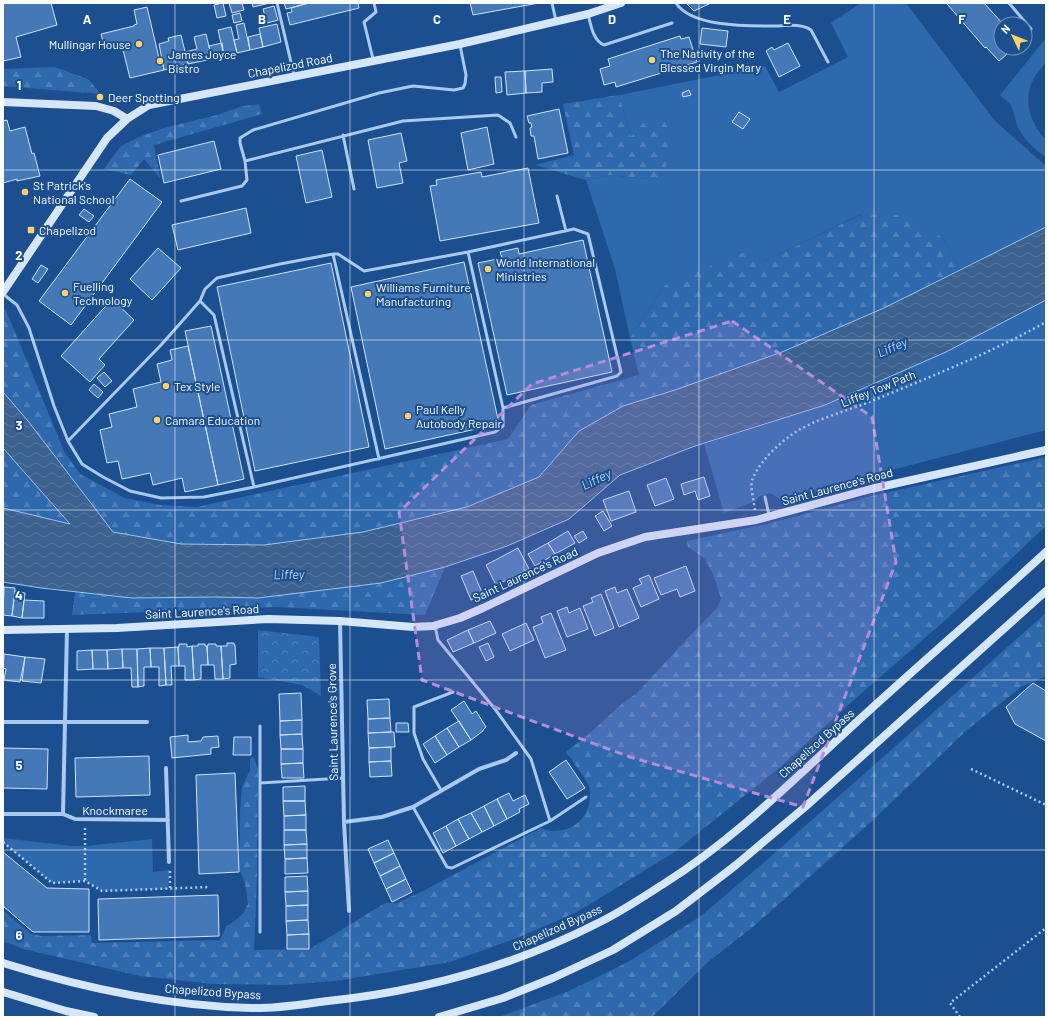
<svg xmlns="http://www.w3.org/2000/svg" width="1049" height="1020" viewBox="0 0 1049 1020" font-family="Barlow,sans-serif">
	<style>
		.green { fill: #2e69ad }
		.forest { fill: url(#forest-firs) }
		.park { fill: url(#park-crowns) }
		.water { fill: url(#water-waves); stroke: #9cc4f0 }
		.building { fill: #4478b7; stroke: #cfe3fa }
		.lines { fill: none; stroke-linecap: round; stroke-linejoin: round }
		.path { stroke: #a9c9ee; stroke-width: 2.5; stroke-dasharray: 2 3; stroke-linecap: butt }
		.lane { stroke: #a9c9ee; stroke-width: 3 }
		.street { stroke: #a9c9ee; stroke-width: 4 }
		.secondary { stroke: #d6e6fa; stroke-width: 8 }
		.marked { fill: #b68bdc; fill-opacity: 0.2; stroke: #b68bdc; stroke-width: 3; stroke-dasharray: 8 5; stroke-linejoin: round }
		.grid { fill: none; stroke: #fff; stroke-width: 1; stroke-opacity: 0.55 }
		.poi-dot { fill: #ffd166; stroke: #1b4f8f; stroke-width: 1.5 }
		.labels { text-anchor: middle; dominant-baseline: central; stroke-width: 4; stroke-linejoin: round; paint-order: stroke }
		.poi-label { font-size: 12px; fill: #fff; stroke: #1b4f8f; text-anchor: start }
		.street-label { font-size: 12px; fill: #fff; stroke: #1b4f8f }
		.water-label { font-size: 13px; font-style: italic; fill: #b5d3f5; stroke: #1b4f8f }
		.grid-label { font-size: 13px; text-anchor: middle; font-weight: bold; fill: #fff; stroke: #1b4f8f; stroke-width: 4; stroke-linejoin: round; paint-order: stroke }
	</style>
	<defs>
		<pattern id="forest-firs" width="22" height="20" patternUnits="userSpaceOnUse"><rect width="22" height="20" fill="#2e69ad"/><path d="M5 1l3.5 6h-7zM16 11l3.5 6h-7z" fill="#4d80b9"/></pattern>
		<pattern id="park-crowns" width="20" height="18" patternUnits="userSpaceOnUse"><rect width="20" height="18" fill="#2e69ad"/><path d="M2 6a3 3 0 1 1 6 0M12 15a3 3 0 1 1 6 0" fill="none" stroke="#4d80b9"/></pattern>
		<pattern id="water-waves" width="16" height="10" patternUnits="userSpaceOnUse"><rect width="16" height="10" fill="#3c6290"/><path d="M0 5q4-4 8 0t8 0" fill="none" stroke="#597aa1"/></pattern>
	</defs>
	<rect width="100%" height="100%" fill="#1b4f8f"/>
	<path class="green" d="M861 3H906L995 121 1046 166V227L960 269 943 238 861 214 763 262 665 285 630 338 615 269 586 180 609 175 659 180 631 137 619 95 765 66 779 92 848 57 831 23Z
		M1046 38C1046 45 1047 53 1046 60 1045 65 1037 72 1034 78 1022 99 1030 123 1046 140V157C1035 150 1026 141 1019 130 1015 122 1015 112 1011 106 1009 102 1003 98 1000 95Z
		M1046 300V430L780 499 770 493 758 497 756 501 724 513 704 444 825 405 946 352Z
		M3 838 72 846H85L152 839 153 872 170 870 168 889 102 891 85 881 52 883 3 843Z"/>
	<path class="forest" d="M55 67 88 79 101 94 3 86V69Z
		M619 95 631 137 646 120 665 122 676 145 659 180 609 175 586 180 535 165 574 155 563 104Z
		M259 104 262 114 154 145 160 178 144 159 131 175 104 169 121 146 139 137 164 128 217 115 243 106Z
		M862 214 904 215 943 238 960 269 884 308 782 352 675 390 623 406 579 431 539 477 467 507 363 532 264 545 181 544 113 532 28 421 3 392V311L5 308 64 451 80 474 125 498 160 505 197 507 508 439 531 405 639 375 630 338 665 285 745 252 763 262Z
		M3 448 71 525 3 508Z
		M1046 457V526L949 617 847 706 778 769 673 853 577 912 517 938 450 962 335 981 284 985 213 984 140 976 23 949 3 941V910L31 934 42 936 91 935 92 943 220 940 226 927 237 919 244 912 248 904 245 883 239 868 240 812 242 787 250 770V758L254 757 258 769 257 878 254 950 310 949 385 903H397L425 890 541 828C544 829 549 831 552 831 578 831 592 813 590 789 589 783 571 759 566 752L590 733 623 703 637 693 687 639 717 608 721 599 713 574 704 558 688 547 687 541 771 523 871 496Z
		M445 567 425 615 276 607 72 615 75 592 132 598 215 597 258 598 381 583Z
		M1046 613V676L1021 687 967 730 870 823 754 926 708 962 652 1017H499L569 991 628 962 701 916 769 858Z"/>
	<path class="park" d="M258 630 319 637 321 696 302 685 258 677Z"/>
	<path class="water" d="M1046 227V300L946 352 825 405 695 446 620 475 569 519 507 546 445 567 381 583 258 598 215 597 132 598 41 588 3 582V508L70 524 3 448V392L28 421 113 532 181 544 264 545 363 532 467 507 539 477 579 431 623 406 675 390 782 352 884 308Z"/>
	<path class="building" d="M3 3H51L57 25 16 37 21 57 3 61Z
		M223 3 226 16 217 18 214 5Z
		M229 3H242L244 10 232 13Z
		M252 3H270L253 7Z
		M284 3H309L286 9Z
		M309 3H358L359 8 290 25 287 13 292 12 291 8Z
		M470 3H539L473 15Z
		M686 3H711L694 11Z
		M948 3H984L1003 24H1001V48H1014L999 61 986 47 985 48 947 4Z
		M274 6 278 20 267 23 263 9Z
		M147 7 159 58 162 57 164 70 130 78 121 42 104 46 101 34 134 26V25L137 24 134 10Z
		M240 13 242 21 234 23 232 15Z
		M244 23 250 50 237 53 234 40 239 39 236 25Z
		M277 24 281 42 263 47 259 28Z
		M231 27 237 53 224 56 218 30Z
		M702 28 728 31 726 47 700 44Z
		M206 34 212 59 188 64 185 52 197 49 194 37Z
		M260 34 263 47 250 50 248 37Z
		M181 35 188 64 164 70 159 44 169 41 168 38Z
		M680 36 681 39 689 37 697 62 616 87 615 82 604 85 600 69 610 66 608 59Z
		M222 43 224 56 212 59 209 46Z
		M788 43 800 66 779 77 766 51 772 47 774 50Z
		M552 69 553 82 542 83V92L526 93 525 71Z
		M525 71 526 93 507 95 505 72Z
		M495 77H501L502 92 496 93Z
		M689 90 691 95 683 97 682 93Z
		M559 109 568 153 538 159 534 136H531L530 128 532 127 531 123H529L527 116Z
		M739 112 750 119 743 129 732 122Z
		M7 120 10 131 25 127 32 154 34 153 40 176 17 181V179L3 183V121Z
		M487 127 494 164 468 170 461 133Z
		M401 133 407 161 399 163 403 183 377 188 368 140Z
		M214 141 221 169 164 183 158 155Z
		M322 150 332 197 306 203 296 156Z
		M528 168 539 223 440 241 430 186 437 185 436 180 481 172 482 177Z
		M130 179 162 202 71 325 39 301Z
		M246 208 251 233 178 250 172 225Z
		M84 209 94 216 89 222 79 215Z
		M583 240 612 372 507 395 478 263 502 258 500 252 518 248 519 254Z
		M158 248 181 268 152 300 130 279Z
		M464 262 499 424 385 449 351 287Z
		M331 263 369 447 255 471 217 287Z
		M41 265 48 269 38 283 32 279Z
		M112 299 134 320 99 359 105 365 90 382 61 356Z
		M211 326 244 479 218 485 185 331Z
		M188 346 218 485 185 492 182 478 153 485 150 473 122 479 118 461 107 463 100 430 112 427 109 414 137 407 133 389 161 382 157 364 172 360 170 350Z
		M104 372 112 381 105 387 97 378Z
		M94 384 103 392 98 398 89 390Z
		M704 477 710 496 698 500 695 491 684 495 681 484Z
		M666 478 674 499 655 506 647 485Z
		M629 491 636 512 611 521 603 500Z
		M603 511 612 526 604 531 595 516Z
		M568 531 575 543 555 554 548 543Z
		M583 531 587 538 579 543 574 536Z
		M548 543 555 554 535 566 528 554Z
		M518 548 529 569 496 585 486 565Z
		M686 566 695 591 680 597 677 589 661 595 654 578Z
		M473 571 483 595 471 600 461 576Z
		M649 575 659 599 641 607 633 588 642 584 639 579Z
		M4 587 15 588 12 616 3 615Z
		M615 587 617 593 627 589 639 618 619 627 605 591Z
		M15 591 25 593 22 618 12 616Z
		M601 594 614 628 595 636 583 606 593 602 591 598Z
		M24 600 44 601V618H22Z
		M567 607 569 613 580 608 588 629 567 637 557 611Z
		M551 613 566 650 545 658 533 627 543 623 541 617Z
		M490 621 496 633 474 643 468 630Z
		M526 623 534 640 510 651 502 634Z
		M468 630 474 643 453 652 447 640Z
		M227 643H234V645H235L236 664 230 665V678L223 679 221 646H227Z
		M488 643 494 657 486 661 479 647Z
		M179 644H187V647L192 646 194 680H185V666H179L178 647H179Z
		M198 644H205V646H207L208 665H201V679L194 680 192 646H198Z
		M208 644H216V646H221L223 679H215L214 665H208L207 646H208Z
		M178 647 179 666H171L172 685H166L164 648Z
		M150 648H164L166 685 159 686V667H151Z
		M150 648 151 667H144V686L138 687 137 649Z
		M122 649H137L138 687H132L131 668H123Z
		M122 649 123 668 108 669 107 650Z
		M92 650H107L108 669H93Z
		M92 650 93 669 77 670V651Z
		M4 654 25 657 20 682 4 680 6 669 3 668Z
		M25 657 45 659 41 683 22 681Z
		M1033 683 1046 691V741L1015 724 1006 707Z
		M301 693 302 720 280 721 279 694Z
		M389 699 390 718 368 719 367 700Z
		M464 701 472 714 476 711 486 727 483 730V731L471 740 451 710Z
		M390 718 391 732 368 733V719Z
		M302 720V734L280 735V721Z
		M459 721 471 740 459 747 447 728Z
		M396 723H408L409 732H396Z
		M447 728 459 747 447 755 435 736Z
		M391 732H394L395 747 369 748 368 733Z
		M302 734 303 749H281L280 735Z
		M188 735V742L201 741 203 737 218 736 219 747 211 748V754L172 758 170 737Z
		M435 736 447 755 435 763 423 744Z
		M234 737H251V755H233Z
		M391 747V761L369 762V748Z
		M3 748 48 749 47 789 3 788Z
		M281 749H303V763L281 764Z
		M149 756 150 795 76 797 75 758Z
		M566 760 585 788 567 799 549 772Z
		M391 761 392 776 370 777 369 762Z
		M303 763 304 778H282L281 764Z
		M235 773 239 872 199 874 196 775Z
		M305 786V801H283V787Z
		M509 793 513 801 525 795 529 804 519 809 520 812 507 819 497 799Z
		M497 799 507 819 494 826 484 806Z
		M283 801H305L306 815 284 816Z
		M484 806 494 826 482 832 471 813Z
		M471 813 482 832 469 839 458 819Z
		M306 815V830H284V816Z
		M458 819 469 839 456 846 446 826Z
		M446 826 456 846 443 853 433 833Z
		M284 830H306L307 844 284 845Z
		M388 840 394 853 374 863 368 849Z
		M307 844V858L285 859 284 845Z
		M3 852 47 888 89 889V932H33L3 906Z
		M394 853 400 866 380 876 374 863Z
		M307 858 308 873 285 874V859Z
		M400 866 406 879 386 889 380 876Z
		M307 876 308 891 285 892V877Z
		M406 879 412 892 392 902 386 889Z
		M308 891V905L286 906 285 892Z
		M218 895 219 936 99 940 98 899Z
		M308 905V920L286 921V906Z
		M308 920 309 934 287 935 286 921Z
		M309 934V949H287V935Z"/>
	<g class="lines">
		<path class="path" d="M755 510C754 503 750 485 752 480 760 461 778 444 794 433 816 419 843 412 867 403 927 378 989 354 1046 322
			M971 769 1046 805
			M85 828V881
			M3 842 52 883 85 881 102 891 210 887
			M170 871V889
			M960 1017 950 1003 1046 928"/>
		<path class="lane" d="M277 3 294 75
			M552 3 556 21
			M676 3C692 28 751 26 778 26 788 25 803 24 811 30L828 62
			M1009 3 1031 29
			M588 14C591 26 593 40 604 45L672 23
			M373 59 364 22 376 12 374 3
			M343 135 354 189
			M245 161 403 121 498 115 510 123 516 137
			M557 196 566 231
			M181 201 242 186 247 180 245 161 240 143V138L253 130 379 93 413 86 454 90 463 88 465 84 466 75 460 45
			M333 254 379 459
			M3 294 17 305 29 328 54 406 68 441 82 464 103 477 130 491 161 498 204 497 254 487 495 432 503 426V408L468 252
			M200 301 214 315 254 487
			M68 441 161 345 200 301 205 289 217 278 280 264 333 254H338L364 271 468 252 574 229 588 234 621 372 617 376 503 408
			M765 497 769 515
			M435 626 438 640 495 709 531 759 550 821
			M260 726V932
			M260 783 343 778
			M441 790 423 759 414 733V707L453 692
			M413 807 447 867 452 868 550 821 586 797"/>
		<path class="street" d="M340 621 344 822 349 911
			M3 722H147
			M166 768 169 862
			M3 814H63L75 819 168 820
			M63 814 67 629
			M344 822 382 817 413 807 479 769 506 760 516 753"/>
		<path class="secondary" d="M3 102 96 106 114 111 127 119
			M3 292 107 138 127 119 149 105 460 44 588 14 621 3
			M3 630 117 628 268 619 340 621 413 627 433 626 460 618 483 608 598 553 645 537 756 520 871 489 1046 450
			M3 963C83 988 166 1006 251 1008 275 1009 304 1004 328 1001 422 991 514 966 598 923 621 912 643 897 665 883 733 840 790 783 849 729 914 669 981 612 1046 552
			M3 992 66 1011 94 1017
			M439 1017 503 998 553 978 613 950 676 911 736 865 805 807 1046 591"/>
	</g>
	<path class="marked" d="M732 321 872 417 896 562 803 807 630 757 422 680 399 512 532 384Z"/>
	<path class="grid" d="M175 3V1017M350 3V1017M524 3V1017M699 3V1017M874 3V1017M3 170H1046M3 340H1046M3 510H1046M3 680H1046M3 850H1046"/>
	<g class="poi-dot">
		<circle cx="139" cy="44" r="4"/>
		<circle cx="652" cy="60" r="4"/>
		<circle cx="160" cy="61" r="4"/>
		<circle cx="100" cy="97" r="4"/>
		<circle cx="25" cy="192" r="4"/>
		<rect x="27" y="226" width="8" height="8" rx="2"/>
		<circle cx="488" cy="269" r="4"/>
		<circle cx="65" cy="293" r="4"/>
		<circle cx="368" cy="294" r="4"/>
		<circle cx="166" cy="386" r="4"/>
		<circle cx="408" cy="416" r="4"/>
		<circle cx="157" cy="420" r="4"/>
	</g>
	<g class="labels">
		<g class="poi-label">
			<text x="131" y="44" text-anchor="end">Mullingar House</text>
			<text x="660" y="53">The Nativity of the<tspan x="660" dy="14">Blessed Virgin Mary</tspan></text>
			<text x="168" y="54">James Joyce<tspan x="168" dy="14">Bistro</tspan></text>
			<text x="108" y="97">Deer Spotting</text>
			<text x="33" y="185">St Patrick's<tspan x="33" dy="14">National School</tspan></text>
			<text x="39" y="230">Chapelizod</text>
			<text x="496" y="262">World International<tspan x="496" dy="14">Ministries</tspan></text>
			<text x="73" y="286">Fuelling<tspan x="73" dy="14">Technology</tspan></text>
			<text x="376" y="287">Williams Furniture<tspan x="376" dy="14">Manufacturing</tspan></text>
			<text x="174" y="386">Tex Style</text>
			<text x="416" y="409">Paul Kelly<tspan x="416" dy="14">Autobody Repair</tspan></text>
			<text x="165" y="420">Camara Education</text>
		</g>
		<g class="street-label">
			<text transform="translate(290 65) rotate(-11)">Chapelizod Road</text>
			<text transform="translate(878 388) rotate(-22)">Liffey Tow Path</text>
			<text transform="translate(837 486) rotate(-15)">Saint Laurence's Road</text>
			<text transform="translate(525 574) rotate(-25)">Saint Laurence's Road</text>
			<text transform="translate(202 611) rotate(-3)">Saint Laurence's Road</text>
			<text transform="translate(332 722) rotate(-91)">Saint Laurence's Grove</text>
			<text transform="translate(816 743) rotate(-42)">Chapelizod Bypass</text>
			<text x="115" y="810">Knockmaree</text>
			<text transform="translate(557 927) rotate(-24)">Chapelizod Bypass</text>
			<text transform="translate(213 991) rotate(4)">Chapelizod Bypass</text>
		</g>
		<g class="water-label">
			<text transform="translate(892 347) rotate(-23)">Liffey</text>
			<text transform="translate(596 479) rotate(-26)">Liffey</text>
			<text transform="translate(289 574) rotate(-1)">Liffey</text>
		</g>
	</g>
	<g class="grid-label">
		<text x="87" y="24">A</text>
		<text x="262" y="24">B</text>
		<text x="437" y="24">C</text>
		<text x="612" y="24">D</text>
		<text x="787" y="24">E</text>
		<text x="962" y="24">F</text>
		<text x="19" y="90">1</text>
		<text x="19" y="260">2</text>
		<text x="19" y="430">3</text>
		<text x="19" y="600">4</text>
		<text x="19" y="770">5</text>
		<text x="19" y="940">6</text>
	</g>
	<rect width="1049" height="1020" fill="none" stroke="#ffffff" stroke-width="8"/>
	<g transform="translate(1013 36) rotate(313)"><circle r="19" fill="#1b4f8f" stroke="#7695bc"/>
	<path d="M0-3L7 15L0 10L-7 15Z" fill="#ffd166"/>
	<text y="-6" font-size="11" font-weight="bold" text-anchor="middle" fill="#ffffff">N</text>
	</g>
</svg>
